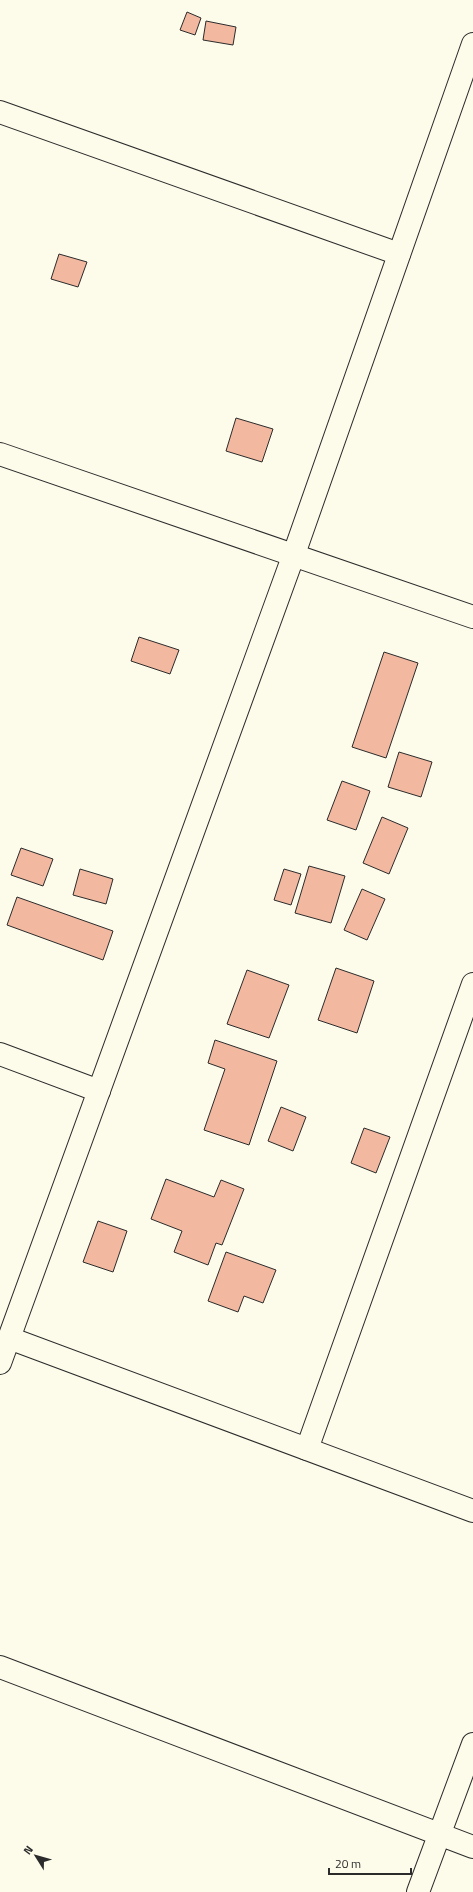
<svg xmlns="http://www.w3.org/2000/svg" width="473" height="1892" viewBox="0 0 473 1892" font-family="'Titillium Web',sans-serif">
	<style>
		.building { fill: #f2b8a0; stroke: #2b2b2b }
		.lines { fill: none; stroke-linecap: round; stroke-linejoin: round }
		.minor-casing { stroke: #2b2b2b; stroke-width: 24 }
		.tertiary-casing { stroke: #2b2b2b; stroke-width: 24 }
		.secondary-casing { stroke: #2b2b2b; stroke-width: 24 }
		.minor { stroke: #fdfbea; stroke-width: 22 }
		.tertiary { stroke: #fdfbea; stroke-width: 22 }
		.secondary { stroke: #fdfbea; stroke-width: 22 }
	</style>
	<rect width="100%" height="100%" fill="#fdfbea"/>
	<path class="building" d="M187 12 201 18 195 35 180 30Z
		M206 21 236 27 233 45 203 40Z
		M59 254 87 262 78 287 51 279Z
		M236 418 273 429 262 462 226 451Z
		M139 637 179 650 170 674 131 661Z
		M384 652 418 663 386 758 352 747Z
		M399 752 432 762 421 797 388 787Z
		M342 781 370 791 356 830 327 820Z
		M382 817 408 828 389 874 363 863Z
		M21 848 53 859 43 886 11 875Z
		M309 866 345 876 331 923 295 913Z
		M80 869 113 879 106 904 73 895Z
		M284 869 301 874 291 905 274 900Z
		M362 889 385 899 367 940 344 930Z
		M17 897 113 931 103 960 7 925Z
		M336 968 374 981 357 1033 318 1020Z
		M247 970 289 985 269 1038 227 1024Z
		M215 1040 277 1061 249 1145 204 1130 225 1069 208 1063Z
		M281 1107 306 1117 293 1151 268 1141Z
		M364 1128 390 1137 376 1173 351 1163Z
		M166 1179 214 1197 221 1180 244 1189 222 1245 216 1243 208 1265 174 1252 182 1231 151 1219Z
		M98 1221 127 1231 113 1272 83 1262Z
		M226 1252 276 1270 263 1303 244 1296 238 1312 208 1301Z"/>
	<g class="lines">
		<defs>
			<path id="minor" d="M0 112 399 254
				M0 454 473 617
				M0 1054 99 1091
				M307 1449 473 984
				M0 1667 473 1847
				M418 1892 473 1744"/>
			<path id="tertiary" d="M9 1338 473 1511"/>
			<path id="secondary" d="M0 1363 294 554 473 44"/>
		</defs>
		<use href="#minor" class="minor-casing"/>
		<use href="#tertiary" class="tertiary-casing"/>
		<use href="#secondary" class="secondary-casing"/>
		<use href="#minor" class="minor"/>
		<use href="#tertiary" class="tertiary"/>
		<use href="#secondary" class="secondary"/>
	</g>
	<g transform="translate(36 1856) rotate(307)" stroke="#fdfbea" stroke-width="3" paint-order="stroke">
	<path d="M0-3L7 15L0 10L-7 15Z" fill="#2b2b2b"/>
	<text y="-6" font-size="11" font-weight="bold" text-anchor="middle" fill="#2b2b2b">N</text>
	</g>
	<path d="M329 1868v6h82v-6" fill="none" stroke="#2b2b2b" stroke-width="2"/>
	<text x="335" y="1868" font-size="12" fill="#2b2b2b" stroke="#fdfbea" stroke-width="3" paint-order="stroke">20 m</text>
</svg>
